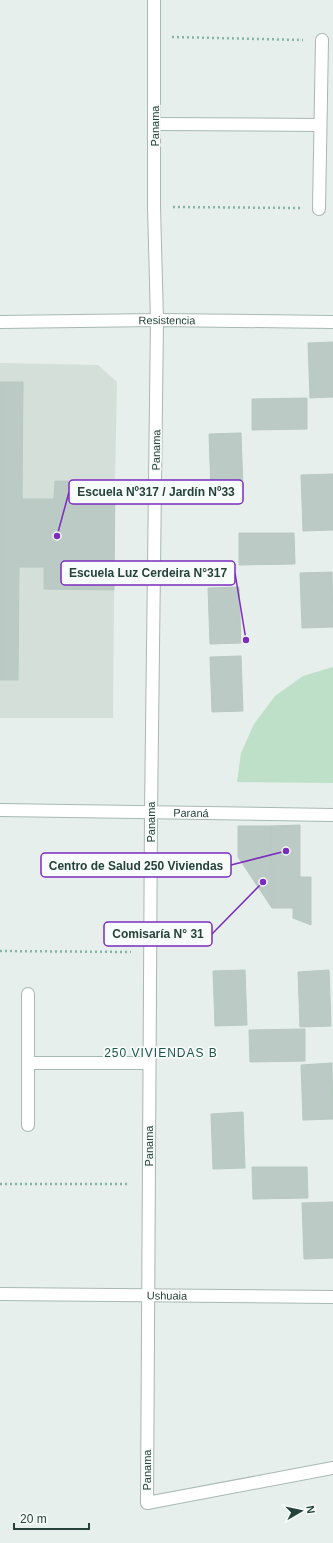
<svg xmlns="http://www.w3.org/2000/svg" width="333" height="1543" viewBox="0 0 333 1543" font-family="Helvetica,sans-serif">
	<style>
		.built { fill: #d4dfda }
		.green { fill: #bfe0c8 }
		.building { fill: #bbcac4; stroke: #b8c9c2 }
		.lines { fill: none; stroke-linecap: round; stroke-linejoin: round }
		.street-casing { stroke: #a8b8b2; stroke-width: 14 }
		.path { stroke: #86b3a5; stroke-width: 2.5; stroke-dasharray: 2 3; stroke-linecap: butt }
		.street { stroke: #fff; stroke-width: 12 }
		.labels { text-anchor: middle; dominant-baseline: central; stroke-width: 3.5; stroke-linejoin: round; paint-order: stroke }
		.street-label { font-size: 11px; fill: #24423a; stroke: #f7fbf9 }
		.neighbourhood-label { font-size: 12px; letter-spacing: 1px; fill: #1f5548; stroke: #f7fbf9 }
		.leader { fill: none; stroke: #7b2cbf; stroke-width: 1.5 }
		.callout-dot { fill: #7b2cbf; stroke: #f7fbf9; stroke-width: 1.5 }
		.callout { fill: #f7fbf9; stroke: #7b2cbf; stroke-width: 1.5 }
		.callout-label { font-size: 12px; text-anchor: middle; font-weight: bold; fill: #24423a }
	</style>
	<rect width="100%" height="100%" fill="#e6efeb"/>
	<path class="built" d="M0 363 98 365 117 382 115 482 113 718H0Z"/>
	<path class="green" d="M333 667V783L237 782 241 753 254 724 275 696 303 676Z"/>
	<path class="building" d="M333 342V397L310 398 308 343Z
		M0 382H23L22 499H54L55 481 115 482 114 590 44 589V567H19L18 680H0Z
		M307 398V429L252 430V399Z
		M241 433 243 489 211 490 209 434Z
		M333 474V530L303 531 301 475Z
		M239 533H294L295 564 239 565Z
		M332 572 333 627 302 628 300 573Z
		M239 587 241 643 210 644 208 588Z
		M241 656 243 711 212 712 210 657Z
		M300 825V877H311V925L293 918V908H272L271 826Z
		M238 826H271L272 908 238 857Z
		M245 970 247 1025 215 1026 213 971Z
		M329 970 331 1026 300 1027 298 972Z
		M305 1029V1061L250 1062 249 1030Z
		M332 1063 333 1119 303 1120 301 1065Z
		M243 1112 245 1168 213 1169 211 1114Z
		M252 1167H307L308 1198 253 1199Z
		M333 1202V1258L304 1259 302 1203Z"/>
	<g class="lines">
		<defs>
			<g id="street">
				<path d="M154 0V207L157 320 151 813 147 1503 333 1468"/>
				<path d="M155 124 320 125"/>
				<path d="M319 209 322 40"/>
				<path id="s1" d="M0 322 157 320 333 322"/>
				<path id="s2" d="M0 810 333 815"/>
				<path d="M28 994V1125"/>
				<path d="M28 1063H149"/>
				<path id="s3" d="M0 1294 333 1297"/>
			</g>
		</defs>
		<use href="#street" class="street-casing"/>
		<path class="path" d="M172 37 303 40
			M173 207 300 208
			M0 951 131 952
			M0 1184H130"/>
		<use href="#street" class="street"/>
	</g>
	<g class="labels">
		<g class="street-label">
			<text transform="translate(155 126) rotate(-90)">Panama</text>
			<text stroke="none"><textPath href="#s1" startOffset="167">Resistencia</textPath></text>
			<text transform="translate(156 450) rotate(-89)">Panama</text>
			<text stroke="none"><textPath href="#s2" startOffset="191">Paraná</textPath></text>
			<text transform="translate(151 822) rotate(-90)">Panama</text>
			<text transform="translate(149 1146) rotate(-90)">Panama</text>
			<text stroke="none"><textPath href="#s3" startOffset="167">Ushuaia</textPath></text>
			<text transform="translate(147 1470) rotate(-90)">Panama</text>
		</g>
		<g class="neighbourhood-label">
			<text x="161" y="1053">250 VIVIENDAS B</text>
		</g>
	</g>
	<path class="leader" d="M57 536L69 492M246 640L235 573M286 851L231 865M263 882L212 934"/>
	<g class="callout-dot">
		<circle cx="57" cy="536" r="4"/>
		<circle cx="246" cy="640" r="4"/>
		<circle cx="286" cy="851" r="4"/>
		<circle cx="263" cy="882" r="4"/>
	</g>
	<g class="callout">
		<rect x="69" y="480" width="174" height="24" rx="4"/>
		<rect x="61" y="561" width="174" height="24" rx="4"/>
		<rect x="41" y="853" width="190" height="24" rx="4"/>
		<rect x="104" y="922" width="108" height="24" rx="4"/>
	</g>
	<g class="callout-label">
		<text x="156" y="496">Escuela Nº317 / Jardín Nº33</text>
		<text x="148" y="577">Escuela Luz Cerdeira N°317</text>
		<text x="136" y="870">Centro de Salud 250 Viviendas</text>
		<text x="158" y="938">Comisaría N° 31</text>
	</g>
	<g transform="translate(301 1511) rotate(81)" stroke="#f7fbf9" stroke-width="3" paint-order="stroke">
	<path d="M0-3L7 15L0 10L-7 15Z" fill="#24423a"/>
	<text y="-6" font-size="11" font-weight="bold" text-anchor="middle" fill="#24423a">N</text>
	</g>
	<path d="M14 1523v6h75v-6" fill="none" stroke="#24423a" stroke-width="2"/>
	<text x="20" y="1523" font-size="12" fill="#24423a" stroke="#f7fbf9" stroke-width="3" paint-order="stroke">20 m</text>
</svg>
